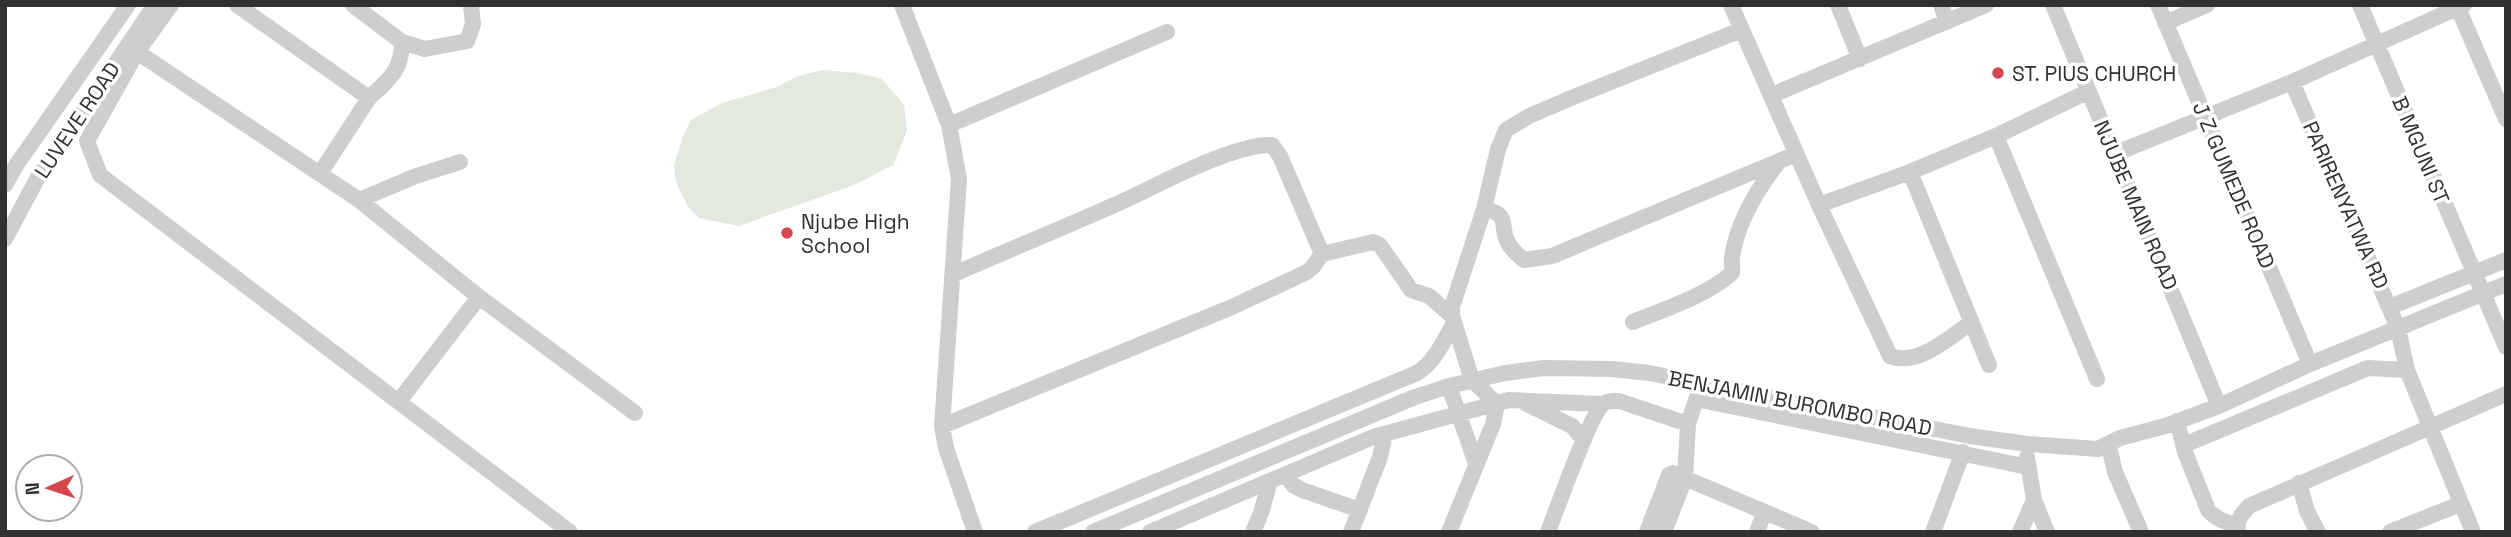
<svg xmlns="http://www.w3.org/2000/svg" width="2511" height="537" viewBox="0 0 2511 537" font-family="'Space Grotesk',sans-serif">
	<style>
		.green { fill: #e3e9dd }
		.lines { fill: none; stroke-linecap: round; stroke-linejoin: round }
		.minor { stroke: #cecece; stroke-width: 16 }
		.poi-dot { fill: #d5464e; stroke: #fff; stroke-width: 2.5 }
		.labels { text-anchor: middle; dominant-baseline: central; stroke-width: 7; stroke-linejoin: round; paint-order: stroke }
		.poi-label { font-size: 21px; fill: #313131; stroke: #fff; text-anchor: start }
		.street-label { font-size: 21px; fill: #313131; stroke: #fff }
	</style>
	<rect width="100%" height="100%" fill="#fff"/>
	<path class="green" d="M823 70 858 73 882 79 904 105 907 130 893 165 854 185 739 226 699 218 688 207 676 182 674 165 683 136 691 120 722 103 777 87 798 76Z"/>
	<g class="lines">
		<path class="minor" d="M171 5 137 52 87 141 100 175 570 532
			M237 5 369 98 321 172
			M353 5 402 42C402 70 389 80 369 98
			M902 5 949 125 959 179 942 426 946 448 975 532
			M1731 5 1819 205 1890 356C1918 367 1949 337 1971 323
			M1838 5 1860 59
			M1941 5 1947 22
			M2053 5 2219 406
			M2158 5 2310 364
			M2360 5 2506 347
			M2458 8 2506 119
			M2165 23 2207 5
			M402 42 425 49 467 41 473 24 471 5
			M137 52 359 200 479 297 635 413
			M2292 82 2398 328 2407 370 2473 532
			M1772 95 1986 5
			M949 125 1167 32
			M1996 136 2097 379
			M2114 154 2292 82 2464 5
			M1910 172 1989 365
			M5 185 15 167 128 5
			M359 200 416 176 460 162
			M1819 205 1910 172 1996 136 2089 91
			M1484 209C1511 214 1499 225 1508 243 1512 250 1519 256 1524 260L1552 256 1796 154
			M5 239 37 179 155 5
			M954 274C1013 248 1073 224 1132 197 1165 181 1238 143 1272 145L1280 156 1322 254
			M2390 307 2506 260
			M1633 322C1667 308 1704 297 1732 273 1733 268 1731 263 1732 257 1737 224 1757 190 1777 164
			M1449 386 1476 464
			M1696 399 2028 467
			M399 401 479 297
			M1525 403 1572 426 1584 440
			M1497 404 1472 380 1452 316V307L1484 209 1498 149 1506 130 1529 116 1576 96 1741 30
			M2177 421 2185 452 2208 510C2216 519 2225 522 2237 525
			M942 426 1232 307 1305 273 1312 268 1322 254 1373 242 1380 245 1411 290 1429 296 1452 316
			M2184 445 2368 368 2407 370
			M2098 449 2109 446 2115 472 2141 532
			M2027 457 2034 500 2047 532
			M1286 475 1293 485 1302 490 1360 510
			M2299 483 2307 511 2318 532
			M1035 532 1417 373C1434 363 1443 342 1453 325
			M1093 532 1415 397 1449 386 1505 373 1544 368 1612 369 1649 373 1970 436 2027 444 2098 449 2120 438 2165 426 2219 406 2310 364 2506 284
			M1150 532 1373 437 1509 400 1602 404
			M1253 532 1261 513 1270 481
			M1351 532 1380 457 1385 434
			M1449 532 1493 424 1497 404
			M1548 532C1556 511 1591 413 1603 404 1608 400 1614 401 1619 401L1688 424
			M1647 532 1669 475 1673 473 1812 532
			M1664 532 1685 478 1688 424 1700 388
			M1757 532 1764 513
			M1933 532 1963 452
			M2020 532 2034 500
			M2238 532C2236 520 2241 515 2249 506L2506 394
			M2390 532 2460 504"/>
	</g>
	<g class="poi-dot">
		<circle cx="1998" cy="73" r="7"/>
		<circle cx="787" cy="233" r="7"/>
	</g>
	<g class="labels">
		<g class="poi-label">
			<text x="2012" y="73">ST. PIUS CHURCH</text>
			<text x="801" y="221">Njube High<tspan x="801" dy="24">School</tspan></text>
		</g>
		<g class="street-label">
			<text transform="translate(77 120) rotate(-56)">LUVEVE ROAD</text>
			<text transform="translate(2421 150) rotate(67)">B MGUNI ST</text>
			<text transform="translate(2234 185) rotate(67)">J Z GUMEDE ROAD</text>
			<text transform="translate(2136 205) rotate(67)">NJUBE MAIN ROAD</text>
			<text transform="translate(2346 205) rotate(66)">PARIRENYATWA RD</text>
			<text transform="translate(1800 403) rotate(11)">BENJAMIN BUROMBO ROAD</text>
		</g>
	</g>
	<rect width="2511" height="537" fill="none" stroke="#313131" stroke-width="14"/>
	<g transform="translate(49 488) rotate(267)"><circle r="33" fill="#ffffff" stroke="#adadad" stroke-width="2"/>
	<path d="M0-5L12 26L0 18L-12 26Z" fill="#d5464e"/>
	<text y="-10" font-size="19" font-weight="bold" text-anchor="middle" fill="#313131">N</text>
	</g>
</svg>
